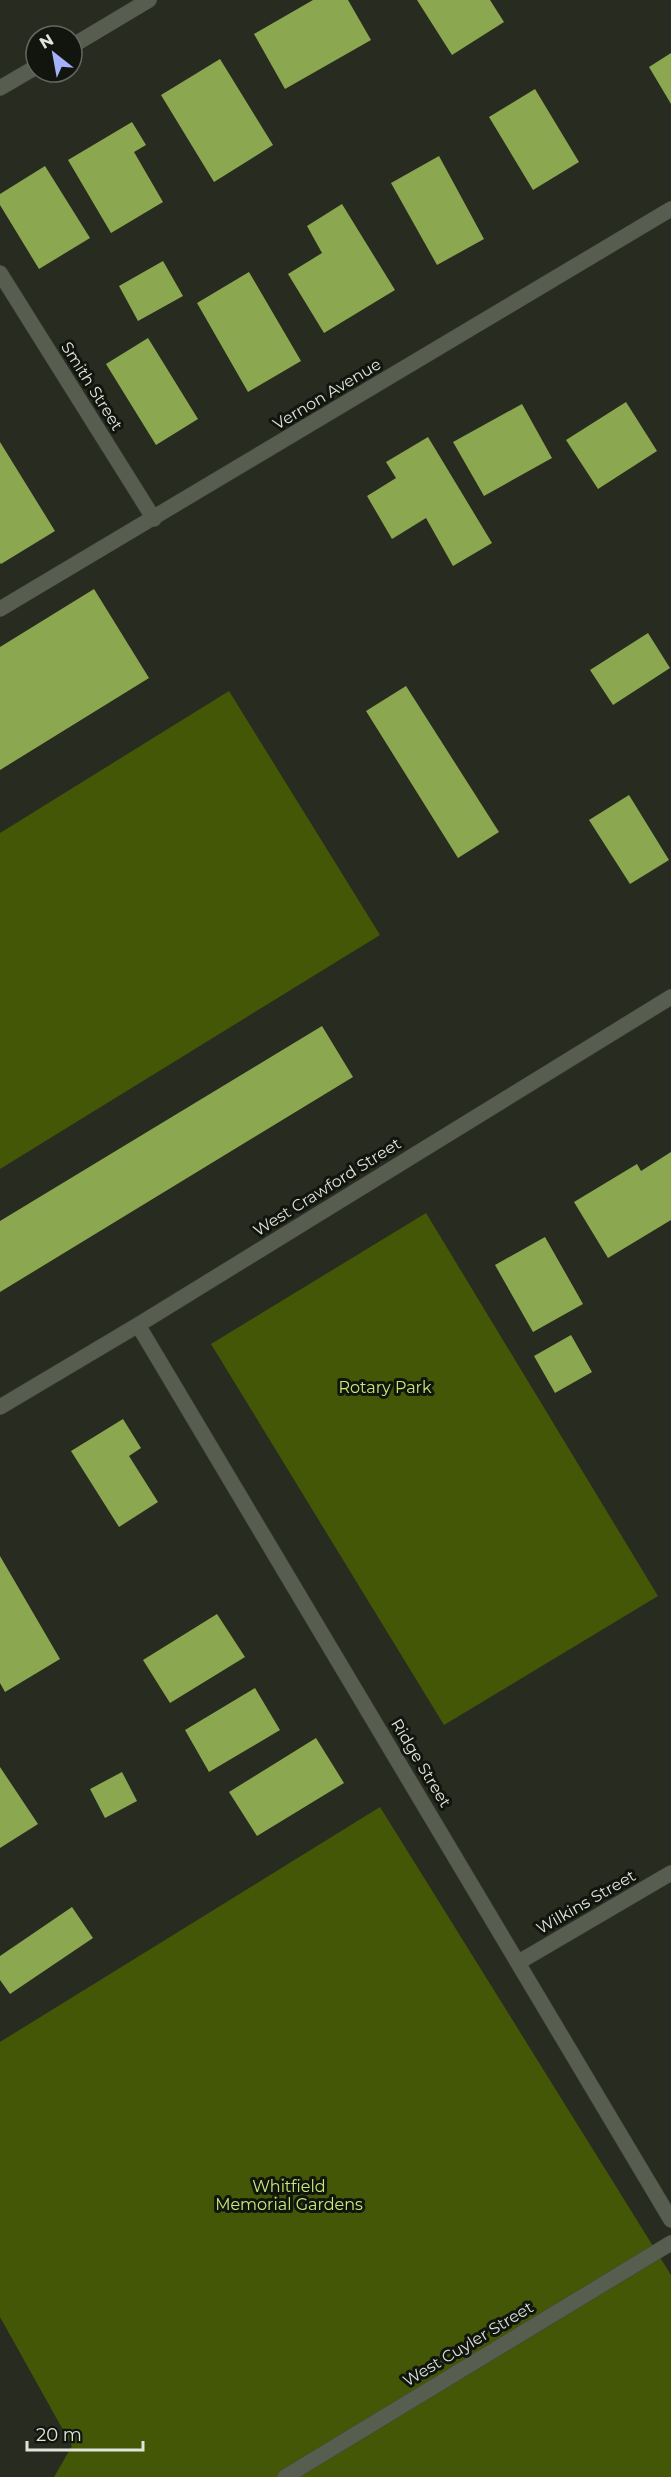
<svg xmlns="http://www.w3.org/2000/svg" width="671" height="2477" viewBox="0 0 671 2477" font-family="Montserrat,sans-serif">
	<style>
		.green { fill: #435706 }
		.building { fill: #8ba74f }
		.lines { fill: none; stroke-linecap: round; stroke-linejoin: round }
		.street-casing { stroke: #43473b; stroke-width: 16 }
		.street { stroke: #575d4f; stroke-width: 15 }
		.labels { text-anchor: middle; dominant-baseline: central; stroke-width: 6; stroke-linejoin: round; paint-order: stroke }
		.street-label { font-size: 16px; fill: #e0e4db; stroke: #12140e }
		.park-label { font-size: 16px; fill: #c6eb77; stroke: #12140e }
	</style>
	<rect width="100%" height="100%" fill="#282c20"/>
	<path class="green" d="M229 691 380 935 0 1169V833Z
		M426 1213 658 1596 444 1725 211 1344Z
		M380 1807 671 2275V2477H54L72 2446 0 2317V2042Z"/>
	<path class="building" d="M313 0H348L371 40 285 89 254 34Z
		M417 0H490L504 22 452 55Z
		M671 53V104L649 67Z
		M220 59 273 145 214 182 161 95Z
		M535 89 579 162 533 190 489 117Z
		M132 122 146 145 134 152 163 202 111 233 68 160Z
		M439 156 484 239 437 265 391 183Z
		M45 166 90 238 39 269 0 205V194Z
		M342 204 395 290 324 333 288 274 322 253 307 226Z
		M163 261 183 296 138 321 119 286Z
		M249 272 301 361 248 392 197 303Z
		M148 338 198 419 156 445 106 364Z
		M626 402 657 451 598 489 566 440Z
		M522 404 552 458 484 496 453 442Z
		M428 437 492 543 453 566 426 518 392 539 367 496 396 478 386 462Z
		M0 442 55 531 1 564 0 563Z
		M94 589 149 678 0 770V647Z
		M648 633 670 668 613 705 590 670Z
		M406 686 499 832 458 858 366 711Z
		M629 795 669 860 630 884 589 820Z
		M322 1026 353 1077 0 1292V1221Z
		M671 1152V1220L608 1258 574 1202 637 1164 641 1171Z
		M545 1237 583 1304 533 1332 495 1265Z
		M571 1335 592 1372 555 1393 534 1356Z
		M123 1419 141 1448 129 1456 158 1502 119 1527 71 1451Z
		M0 1556 60 1659 5 1692 0 1683Z
		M217 1614 245 1657 170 1703 143 1660Z
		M255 1688 280 1730 209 1772 185 1730Z
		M316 1738 344 1783 257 1836 229 1792Z
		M0 1767 38 1824 0 1848Z
		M122 1772 137 1801 105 1818 90 1789Z
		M72 1907 93 1938 10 1994 0 1980V1956Z"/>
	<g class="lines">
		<defs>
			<path id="street" d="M72 46 149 0
				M0 88 36 67
				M0 273 154 519
				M0 609 671 209
				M138 1325 671 2220
				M0 1407 138 1325 671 997
				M519 1962 671 1873
				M285 2477 671 2243"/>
		</defs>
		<use href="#street" class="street-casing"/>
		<use href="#street" class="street"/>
	</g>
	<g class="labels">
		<g class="street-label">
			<text transform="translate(92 386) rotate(58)">Smith Street</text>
			<text transform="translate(327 394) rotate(-31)">Vernon Avenue</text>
			<text transform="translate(327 1187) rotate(-32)">West Crawford Street</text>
			<text transform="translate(421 1763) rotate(59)">Ridge Street</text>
			<text transform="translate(586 1902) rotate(-30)">Wilkins Street</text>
			<text transform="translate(468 2344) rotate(-31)">West Cuyler Street</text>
		</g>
		<g class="park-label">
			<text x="385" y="1387">Rotary Park</text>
			<text x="289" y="2186">Whitfield<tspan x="289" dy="18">Memorial Gardens</tspan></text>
		</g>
	</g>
	<g transform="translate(54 54) rotate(329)"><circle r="28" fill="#12140e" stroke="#646760" stroke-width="1.5"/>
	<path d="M0-4.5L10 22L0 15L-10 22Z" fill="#a4b2fc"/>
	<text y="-9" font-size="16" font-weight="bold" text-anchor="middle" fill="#e0e4db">N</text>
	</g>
	<path d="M27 2441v9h116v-9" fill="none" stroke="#e0e4db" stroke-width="3"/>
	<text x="36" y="2441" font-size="18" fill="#e0e4db" stroke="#12140e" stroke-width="4.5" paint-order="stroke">20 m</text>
</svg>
